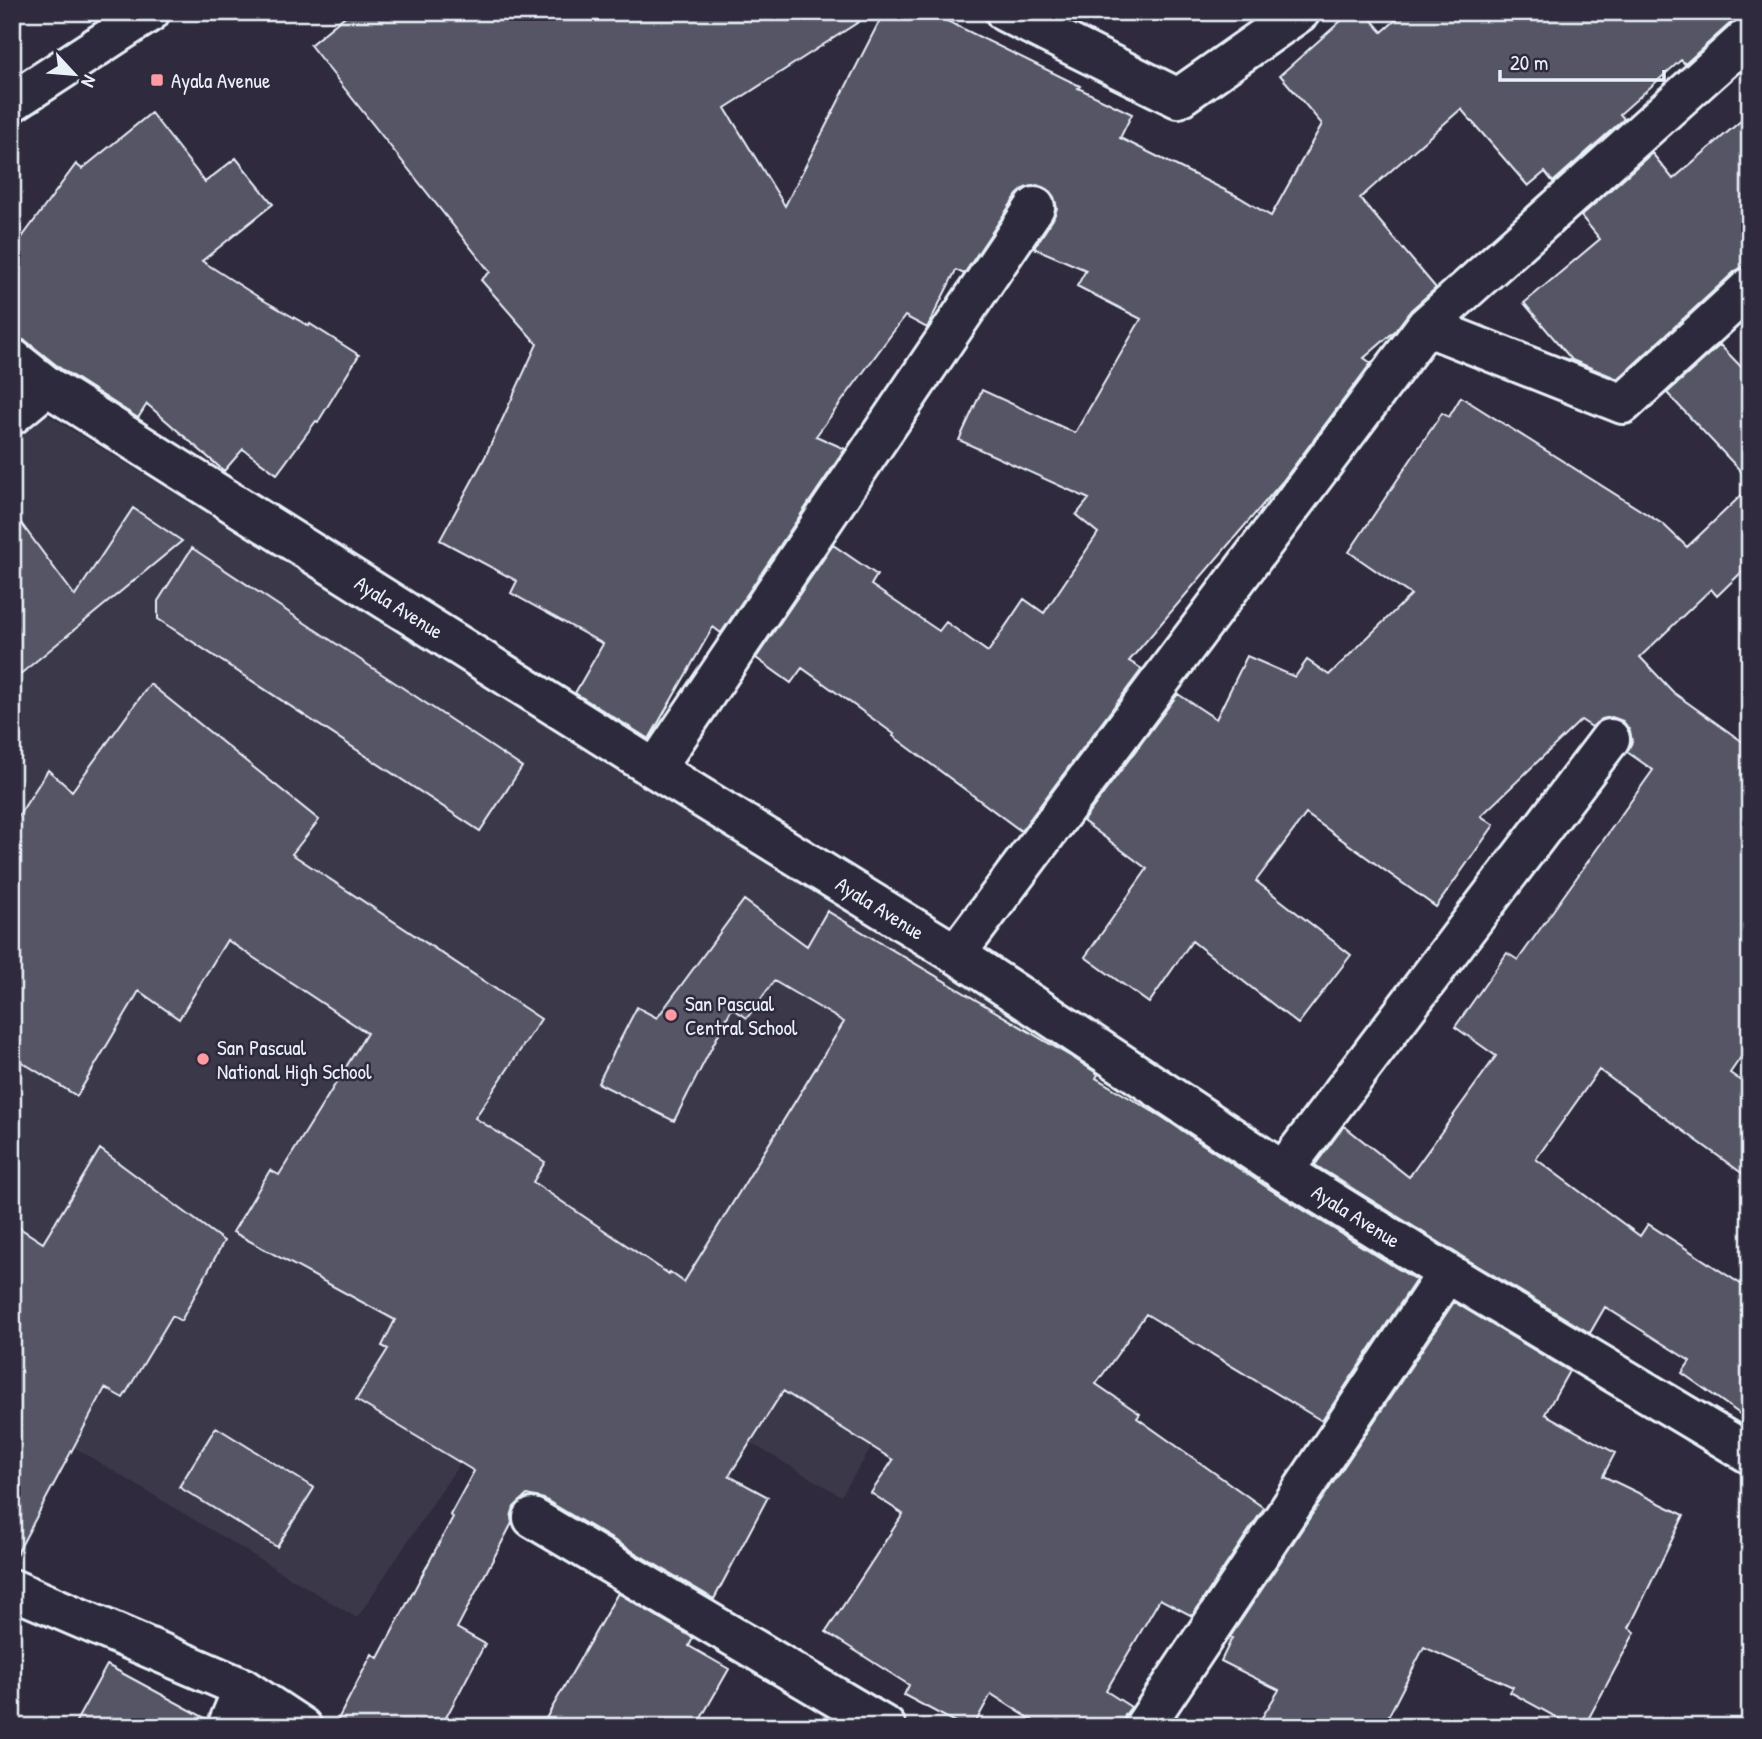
<svg xmlns="http://www.w3.org/2000/svg" width="1762" height="1739" viewBox="0 0 1762 1739" font-family="'Patrick Hand',sans-serif">
	<style>
		.built { fill: #3b3749 }
		.building { fill: #575565; stroke: #e8f1f8; stroke-width: 2 }
		.lines { fill: none; stroke-linecap: round; stroke-linejoin: round }
		.minor-casing { stroke: #e8f1f8; stroke-width: 44 }
		.major-casing { stroke: #e8f1f8; stroke-width: 44 }
		.minor { stroke: #2f2a3d; stroke-width: 38 }
		.major { stroke: #2f2a3d; stroke-width: 38 }
		.poi-dot { fill: #ff9aa2; stroke: #2f2a3d; stroke-width: 2.5 }
		.labels { text-anchor: middle; dominant-baseline: central; stroke-width: 5; stroke-linejoin: round; paint-order: stroke }
		.poi-label { font-size: 21px; fill: #e8f1f8; stroke: #2f2a3d; text-anchor: start }
		.street-label { font-size: 21px; fill: #e8f1f8; stroke: #2f2a3d }
	</style>
	<rect width="100%" height="100%" fill="#2f2a3d"/>
	<filter id="ink" filterUnits="userSpaceOnUse"><feTurbulence type="fractalNoise" baseFrequency=".0143" numOctaves="2"/><feDisplacementMap in="SourceGraphic" scale="14" xChannelSelector="R" yChannelSelector="G"/><feConvolveMatrix kernelMatrix="1 2 1 2 8 2 1 2 1" color-interpolation-filters="sRGB"/></filter>
	<g filter="url(#ink)">
		<path class="built" d="M35 407 1109 1072 841 1496 551 1326 357 1618 12 1410V426Z"/>
		<path class="building" d="M350 12H874L725 108 785 206 884 12H929L1080 86 1078 88 1132 114 1120 138 1239 197 1271 216 1322 124 1280 75 1351 12H1365L1382 32 1405 12H1750V14H1745L1735 19 1685 64 1681 60 1620 114 1624 119 1553 182 1545 172 1528 186 1461 109 1360 198 1436 288 1411 310 1395 331 1364 358 1371 363 1282 482 1129 661 1142 669 1021 831 893 736 894 734 802 668 791 683 756 658 833 545 877 575 871 585 939 631 946 622 988 652 1024 599 1044 613 1098 533 1076 515 1089 499 959 440 982 390 1075 433 1141 319 1077 286 1086 270 1034 248 1053 219 1057 208 1054 197 1048 189 1037 185 1025 188 1017 195 964 274 956 270 927 328 905 316 816 436 845 449 721 633 713 627 649 739 575 693 603 644 511 593 517 581 440 540 485 457 537 344 481 280 490 272 310 45Z
			M151 113 205 182 236 158 273 204 202 261 263 300 309 326 310 324 359 355 318 422 316 421 277 474 243 449 224 471 147 404 138 418 60 368 26 341 12 337V251L76 164 82 169Z
			M1750 113V264L1735 271 1618 379 1572 360 1524 303 1600 239 1581 216 1652 153 1673 179Z
			M1720 345 1750 376V481L1667 393Z
			M1461 397 1664 525 1687 547 1750 487V564L1717 596 1711 589 1640 657 1674 693 1750 747V1044L1730 1073 1750 1087V1179L1599 1070 1536 1159 1640 1236 1648 1224 1750 1290V1421L1682 1373 1690 1361 1605 1307 1590 1333 1458 1254 1315 1165 1344 1126 1409 1177 1496 1056 1455 1027 1507 953 1518 960 1653 770 1627 752 1632 742 1630 731 1623 721 1612 717 1602 719 1592 727 1581 720 1481 816 1494 825 1436 907 1306 814 1256 881 1351 955 1298 1024 1192 941 1149 1003 1085 957 1147 869 1083 821 1178 694 1216 719 1247 656 1295 677 1307 660 1329 675 1411 595 1349 552 1442 413 1449 417Z
			M133 508 182 541 12 681V511L75 596Z
			M192 548 522 767 480 831 158 619V601Z
			M150 684 319 820 292 854 541 1019 475 1118 545 1162 533 1182 669 1274 670 1272 684 1282 844 1022 774 981 747 1018 732 1008 674 1121 598 1083 637 1007 657 1018 744 900 807 946 827 911 1075 1059 1098 1074 1096 1078 1162 1117 1271 1190 1416 1280 1322 1421 1146 1314 1096 1384 1140 1414 1137 1418 1264 1508 1192 1616 1160 1599 1106 1691 1131 1707 1125 1715 1122 1727H1043L991 1694 973 1727H964L904 1695 909 1685 826 1632 903 1514 871 1493 893 1460 783 1391 729 1476 768 1497 714 1599 544 1499 527 1495 514 1507 511 1517 512 1523 457 1628 485 1644 441 1727H334L372 1654 378 1658 453 1517 450 1515 474 1471 356 1400 388 1349 382 1346 395 1320 233 1232 270 1170 279 1175 367 1033 227 940 179 1019 139 991 77 1096 12 1056V826L48 770 72 791Z
			M100 1149 224 1241 181 1321 172 1316 123 1398 105 1388 12 1563V1223L43 1243Z
			M1454 1302 1569 1371 1545 1414 1615 1453 1603 1476 1684 1515 1629 1628 1635 1632 1584 1727H1574L1510 1692 1513 1687 1424 1647 1383 1727H1256L1279 1690 1221 1661 1232 1638 1230 1637Z
			M216 1427 314 1488 277 1547 179 1487Z
			M618 1593 693 1638 689 1646 729 1669 696 1727H541Z
			M107 1665 207 1719 206 1727H73Z"/>
		<g class="lines">
			<defs>
				<path id="minor" d="M1005 12 1178 98 1300 12
					M1426 326 1623 404 1750 287
					M12 358 47 386 655 769 956 954 1283 1171 1447 1273 1750 1454
					M12 415 47 386
					M655 769 1035 207
					M956 954 1426 326 1750 35
					M1283 1171 1610 739
					M533 1518 886 1727
					M12 1589 243 1688 302 1727
					M227 1727 243 1688
					M1144 1727 1447 1273"/>
				<path id="major" d="M12 102 150 12"/>
			</defs>
			<use href="#minor" class="minor-casing"/>
			<use href="#major" class="major-casing"/>
			<use href="#minor" class="minor"/>
			<use href="#major" class="major"/>
		</g>
	</g>
	<g class="poi-dot">
		<rect x="150" y="73" width="14" height="14" rx="3.5"/>
		<circle cx="671" cy="1015" r="7"/>
		<circle cx="203" cy="1059" r="7"/>
	</g>
	<g class="labels">
		<g class="poi-label">
			<text x="171" y="80">Ayala Avenue</text>
			<text x="685" y="1003">San Pascual<tspan x="685" dy="24">Central School</tspan></text>
			<text x="217" y="1047">San Pascual<tspan x="217" dy="24">National High School</tspan></text>
		</g>
		<g class="street-label">
			<text transform="translate(399 607) rotate(32)">Ayala Avenue</text>
			<text transform="translate(880 908) rotate(32)">Ayala Avenue</text>
			<text transform="translate(1356 1216) rotate(32)">Ayala Avenue</text>
		</g>
	</g>
	<rect width="1762" height="1739" fill="none" stroke="#2f2a3d" stroke-width="42"/>
	<rect x="21" y="21" width="1720" height="1697" fill="none" stroke="#e8f1f8" stroke-width="2.5" filter="url(#ink)"/>
	<g transform="translate(74 74) rotate(116)" stroke="#2f2a3d" stroke-width="5" paint-order="stroke">
	<path d="M0-5L12 26L0 18L-12 26Z" fill="#e8f1f8"/>
	<text y="-10" font-size="19" font-weight="bold" text-anchor="middle" fill="#e8f1f8">N</text>
	</g>
	<path d="M1500 70v10h164v-10" fill="none" stroke="#e8f1f8" stroke-width="3.5"/>
	<text x="1510" y="70" font-size="21" fill="#e8f1f8" stroke="#2f2a3d" stroke-width="5" paint-order="stroke">20 m</text>
</svg>
